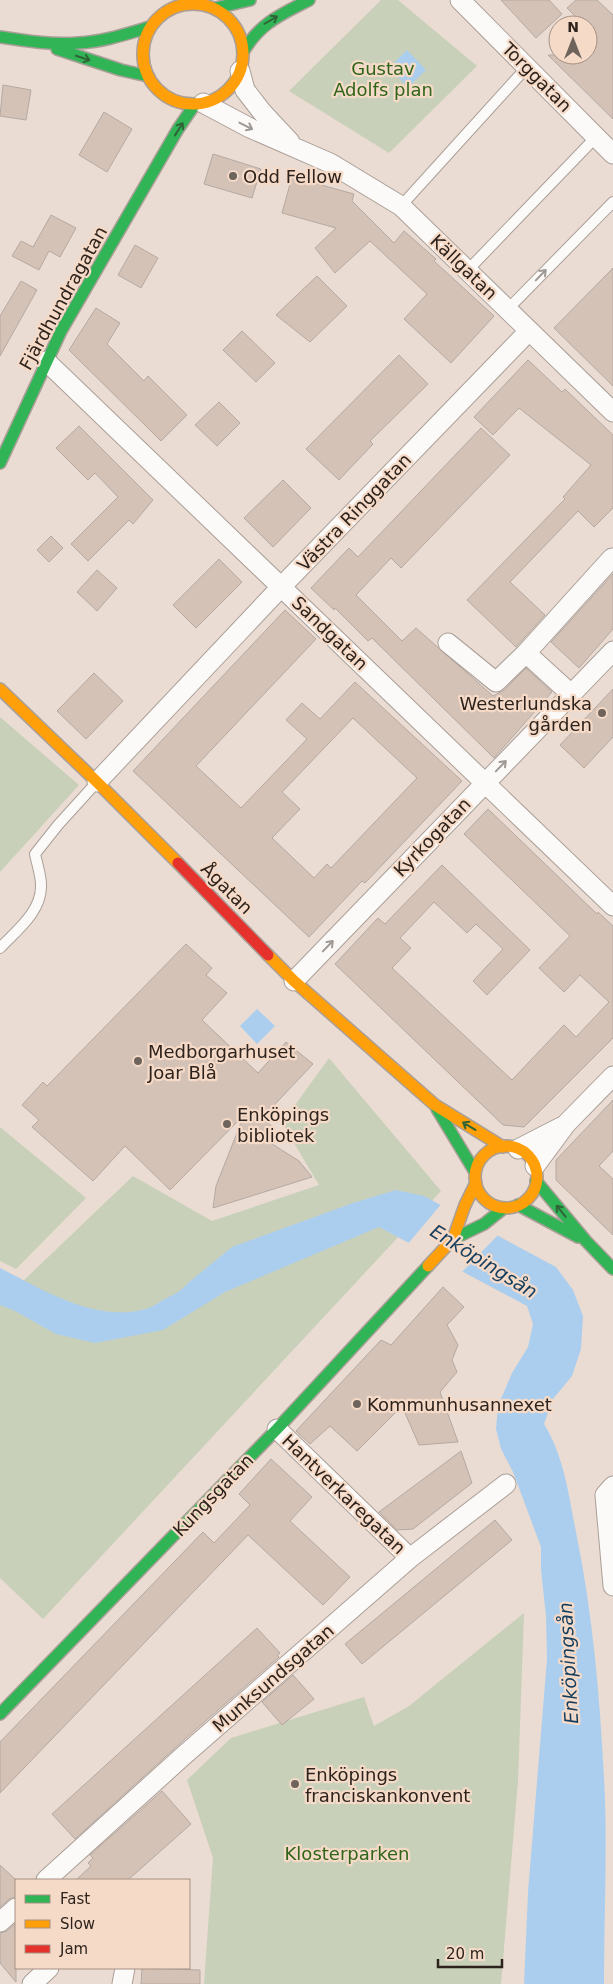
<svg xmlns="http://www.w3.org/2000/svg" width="613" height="1984" viewBox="0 0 613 1984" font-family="'DejaVu Sans',sans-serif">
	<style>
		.green { fill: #c8d0b9 }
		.water { fill: #acceee }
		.pier { fill: #eadcd2 }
		.building { fill: #d5c2b7; stroke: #b4a9a2; fill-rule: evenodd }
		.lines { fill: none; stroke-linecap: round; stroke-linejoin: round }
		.lane-casing { stroke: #aa9f98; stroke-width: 12 }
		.street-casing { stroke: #aa9f98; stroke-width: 21 }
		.fast-casing { stroke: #aa9f98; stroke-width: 14 }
		.slow-casing { stroke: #aa9f98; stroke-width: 14 }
		.jam-casing { stroke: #aa9f98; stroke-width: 14 }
		.lane { stroke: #fcfaf8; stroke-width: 10 }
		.street { stroke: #fcfaf8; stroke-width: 19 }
		.fast { stroke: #30b455; stroke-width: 11 }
		.slow { stroke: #ff9f0a; stroke-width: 11 }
		.jam { stroke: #e5322d; stroke-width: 11 }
		.oneway { stroke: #2e6436 }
		.oneway2 { stroke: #9f9995 }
		.poi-dot { fill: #6f645c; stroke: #f5dac8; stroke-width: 2 }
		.labels { text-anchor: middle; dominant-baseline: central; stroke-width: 4.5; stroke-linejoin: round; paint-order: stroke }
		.park-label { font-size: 18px; fill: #2f6519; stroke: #f5dac8 }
		.street-label { font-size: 18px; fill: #2d231c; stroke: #f5dac8 }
		.poi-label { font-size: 18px; fill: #2d231c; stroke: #f5dac8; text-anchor: start }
		.water-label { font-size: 19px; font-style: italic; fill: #143d5e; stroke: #f5dac8 }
	</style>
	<rect width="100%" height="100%" fill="#eadcd2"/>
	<path class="green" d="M381 0H398L477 66 389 153 289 91Z
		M0 717 79 785 0 872Z
		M329 1058 441 1191 43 1619 0 1578V1303L133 1176 212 1221 319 1185 282 1123Z
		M0 1127 86 1198 16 1269 0 1261Z
		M524 1613 518 1781 501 1984H204L213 1858 187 1780 231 1738 364 1697 374 1726 409 1706Z"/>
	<path class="water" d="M407 50 426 70 408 87 389 68Z
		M257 1009 275 1026 257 1044 240 1026Z
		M396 1190 424 1196 556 1267 573 1290 583 1316 581 1349 572 1376 553 1399 544 1424C564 1456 569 1496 576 1532 594 1620 601 1709 605 1799 607 1860 604 1922 604 1984H524L528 1892 547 1659 546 1616 541 1570V1547L513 1472 501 1449 496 1429 498 1406 512 1373 528 1347 533 1324 527 1306 379 1227 225 1292 163 1330 95 1343 56 1334 15 1311 0 1305V1268C44 1290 95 1323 146 1309 152 1307 158 1303 163 1300 173 1295 182 1291 188 1283L232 1247 353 1203Z"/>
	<path class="pier" d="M443 1202 499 1234 461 1273 407 1245Z"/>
	<path class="building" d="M501 0H549L562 14 536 38Z
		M576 0H597L613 15V119L548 55H588V25H584L567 8Z
		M3 85 31 90 26 120 0 116Z
		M104 112 132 129 107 172 79 155Z
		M213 154 261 169 252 198 204 184Z
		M292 177 354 194 352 201 394 243 404 231 436 259 434 261 494 316 451 363 404 319 427 294 370 241 335 273 315 248 336 228 282 213Z
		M51 215 76 228 60 257 49 251 39 270 12 256 21 241 33 247Z
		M135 245 158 258 141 288 118 275Z
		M613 268V386L554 328Z
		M317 276 347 306 310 342 276 315Z
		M21 281 37 290 0 356V316Z
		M96 308 120 323 107 344 144 381 148 376 187 415 161 441 69 350Z
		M242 331 275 363 256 382 223 350Z
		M399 355 428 384 370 441 373 444 339 480 306 449Z
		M528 360 562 392 565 389 613 435V508L594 527 578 511 510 582 545 615 516 647 467 600 565 499 563 497 591 465 519 408 493 435 474 417Z
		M219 402 240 423 217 446 195 425Z
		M79 426 153 500 133 524 129 520 88 561 71 544 118 497 95 473 88 480 56 448Z
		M481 428 510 455 401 568 391 558 356 595 402 641 416 628 493 696 504 690 526 668 552 692 494 758 372 638 368 641 335 608 334 610 311 588 349 548 358 557Z
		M283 480 311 508 273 547 244 518Z
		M51 536 63 548 49 562 37 550Z
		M219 559 242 582 196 628 173 605Z
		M97 570 117 588 97 611 77 592Z
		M613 574V629L579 668 551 642Z
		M285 610 316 639 196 766 241 808 307 739 286 720 302 703 320 719 355 682 462 781 365 883 362 881 309 937 133 771ZM353 718 417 778 331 868 327 864 314 878 272 838 300 809 282 792Z
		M94 673 123 701 86 739 57 711Z
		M613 689V737L584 768 560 745Z
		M488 809 597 914 598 912 613 926V1038L524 1127 503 1125 335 964 378 918 385 924 442 865 530 950 487 995 473 981 503 949 476 924 467 933 434 902 400 938 411 948 392 968 512 1080 564 1025 576 1037 609 1002 580 975 564 992 539 968 570 936 464 834Z
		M186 944 212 968 206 975 227 993 202 1020 258 1073 286 1042 313 1064 262 1118 275 1129 266 1140 299 1161 312 1177 213 1208 216 1186 244 1115 170 1190 125 1146 93 1181 32 1127 39 1120 22 1105 43 1082 47 1086Z
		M613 1100V1151L599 1166 613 1179V1235L556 1180V1160Z
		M443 1287 464 1307 447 1325 458 1345 452 1360 457 1372 440 1392 458 1442 419 1445 402 1406 357 1451 330 1426 310 1444 296 1431 381 1340 391 1345Z
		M461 1451 472 1483 413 1529 397 1530 379 1512Z
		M271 1459 312 1497 290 1521 350 1577 323 1605 248 1535 0 1793V1742L203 1532 214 1543 250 1505 239 1494Z
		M495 1520 512 1540 362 1664 345 1644Z
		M257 1628 280 1653 277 1655 279 1657 187 1737 75 1839 52 1814Z
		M293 1675 314 1699 282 1725 262 1702Z
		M162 1791 191 1824 128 1880H76L91 1866 88 1863 93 1858 90 1855Z
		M0 1865 16 1880V1897L9 1899 0 1907Z
		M16 1923V1982L0 1963V1933L7 1931Z
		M142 1968 200 1970V1984H141Z"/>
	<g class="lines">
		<defs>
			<path id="lane" d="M401 206 527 67
				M467 271 596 137
				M507 310 613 202
				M0 948C17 930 42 911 41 885 41 875 37 864 35 854L58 825 97 782"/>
			<path id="street" d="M460 0 613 154
				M240 71 245 90 262 112 290 142
				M203 103 250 128 330 163 401 206 613 412
				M46 361 613 906
				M448 643 496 682 526 653
				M571 694 526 653 612 558
				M97 782 282 586 529 331
				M294 981 613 651
				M518 1149 561 1127
				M535 1166 566 1124 613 1076
				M277 1429 410 1558
				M613 1486 605 1495 613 1586
				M46 1880 182 1757 410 1558 506 1484
				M0 1922 16 1908
				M32 1984 49 1968
				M122 1984 125 1968"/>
			<path id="fast" d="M216 8 250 0
				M0 37C26 41 52 45 78 43 102 42 126 34 150 27
				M57 49 121 70 148 76
				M243 52C260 23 280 15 309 0
				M0 463 61 331 178 129 195 104
				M437 1109 475 1172
				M536 1181 586 1241 613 1269
				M518 1205 578 1237
				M453 1239 484 1224 504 1208
				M0 1714 277 1429 428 1266"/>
			<path id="slow" d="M143 54a50 50 0 1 1 100 0a50 50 0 1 1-100 0Z
				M0 689 97 782 178 863
				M268 955 294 981 435 1105 503 1147
				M475 1177a31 31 0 1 1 62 0a31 31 0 1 1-62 0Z
				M428 1266 453 1239 465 1205 476 1183"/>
			<path id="jam" d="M178 863 268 955"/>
		</defs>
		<use href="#lane" class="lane-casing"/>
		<use href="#street" class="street-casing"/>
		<use href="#fast" class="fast-casing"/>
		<use href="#slow" class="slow-casing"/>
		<use href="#jam" class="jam-casing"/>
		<use href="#lane" class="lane"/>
		<use href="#street" class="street"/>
		<use href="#fast" class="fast"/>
		<use href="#slow" class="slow"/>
		<use href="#jam" class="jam"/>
	</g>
	<defs><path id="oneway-shaft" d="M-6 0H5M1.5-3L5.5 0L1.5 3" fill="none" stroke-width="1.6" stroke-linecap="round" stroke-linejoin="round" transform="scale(1.25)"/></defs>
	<g class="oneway">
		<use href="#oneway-shaft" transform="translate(271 20) rotate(-30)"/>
		<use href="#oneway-shaft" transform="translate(83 58) rotate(18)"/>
		<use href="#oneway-shaft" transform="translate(179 129) rotate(-58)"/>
		<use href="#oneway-shaft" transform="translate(469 1126) rotate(-149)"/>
		<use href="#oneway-shaft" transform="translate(561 1211) rotate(-129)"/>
	</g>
	<g class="oneway2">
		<use href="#oneway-shaft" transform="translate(246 126) rotate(27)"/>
		<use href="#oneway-shaft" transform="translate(541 275) rotate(-46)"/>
		<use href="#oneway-shaft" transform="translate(501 766) rotate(-46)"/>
		<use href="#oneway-shaft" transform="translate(328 946) rotate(-46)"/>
	</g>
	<g class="poi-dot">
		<circle cx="233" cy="176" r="5"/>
		<circle cx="602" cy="713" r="5"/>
		<circle cx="138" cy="1061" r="5"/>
		<circle cx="227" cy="1124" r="5"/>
		<circle cx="357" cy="1404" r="5"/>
		<circle cx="295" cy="1784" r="5"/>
	</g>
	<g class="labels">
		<g class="park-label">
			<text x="383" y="68">Gustav<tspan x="383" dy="21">Adolfs plan</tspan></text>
			<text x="347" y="1853">Klosterparken</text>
		</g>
		<g class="street-label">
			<text transform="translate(537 77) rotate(45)">Torggatan</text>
			<text transform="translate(464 267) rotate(44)">Källgatan</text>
			<text transform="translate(63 298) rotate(-61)">Fjärdhundragatan</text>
			<text transform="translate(354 512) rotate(-46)">Västra Ringgatan</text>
			<text transform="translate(330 633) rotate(44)">Sandgatan</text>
			<text transform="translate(432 837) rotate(-46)">Kyrkogatan</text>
			<text transform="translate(227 888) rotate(45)">Ågatan</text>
			<text transform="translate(344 1494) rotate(44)">Hantverkaregatan</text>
			<text transform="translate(213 1495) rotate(-46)">Kungsgatan</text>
			<text transform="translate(273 1678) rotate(-41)">Munksundsgatan</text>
		</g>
		<g class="poi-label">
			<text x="243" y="176">Odd Fellow</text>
			<text x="592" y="703" text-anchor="end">Westerlundska<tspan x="592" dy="21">gården</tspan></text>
			<text x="148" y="1051">Medborgarhuset<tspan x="148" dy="21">Joar Blå</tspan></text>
			<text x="237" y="1114">Enköpings<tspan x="237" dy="21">bibliotek</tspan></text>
			<text x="367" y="1404">Kommunhusannexet</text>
			<text x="305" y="1774">Enköpings<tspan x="305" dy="21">franciskankonvent</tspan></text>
		</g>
		<g class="water-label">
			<text transform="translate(484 1261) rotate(32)">Enköpingsån</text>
			<text transform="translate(568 1663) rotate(-93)">Enköpingsån</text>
		</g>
	</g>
	<rect x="15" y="1879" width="175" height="90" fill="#f5dac8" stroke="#a59183"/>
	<rect x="25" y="1895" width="25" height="8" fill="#30b455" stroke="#a59183"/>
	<text x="60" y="1904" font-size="15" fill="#2d231c">Fast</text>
	<rect x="25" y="1920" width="25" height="8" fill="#ff9f0a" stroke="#a59183"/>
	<text x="60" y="1929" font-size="15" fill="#2d231c">Slow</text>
	<rect x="25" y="1945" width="25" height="8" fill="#e5322d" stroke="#a59183"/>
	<text x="60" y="1954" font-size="15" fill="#2d231c">Jam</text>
	<g transform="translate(573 40)"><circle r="24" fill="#f5dac8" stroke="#a59183"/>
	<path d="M0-4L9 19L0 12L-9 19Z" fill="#6f645c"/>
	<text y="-8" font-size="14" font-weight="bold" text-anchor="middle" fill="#2d231c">N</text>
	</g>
	<path d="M438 1959v8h64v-8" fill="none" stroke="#2d231c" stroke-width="2.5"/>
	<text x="446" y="1959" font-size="15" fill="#2d231c" stroke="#f5dac8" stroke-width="4" paint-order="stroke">20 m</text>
</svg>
